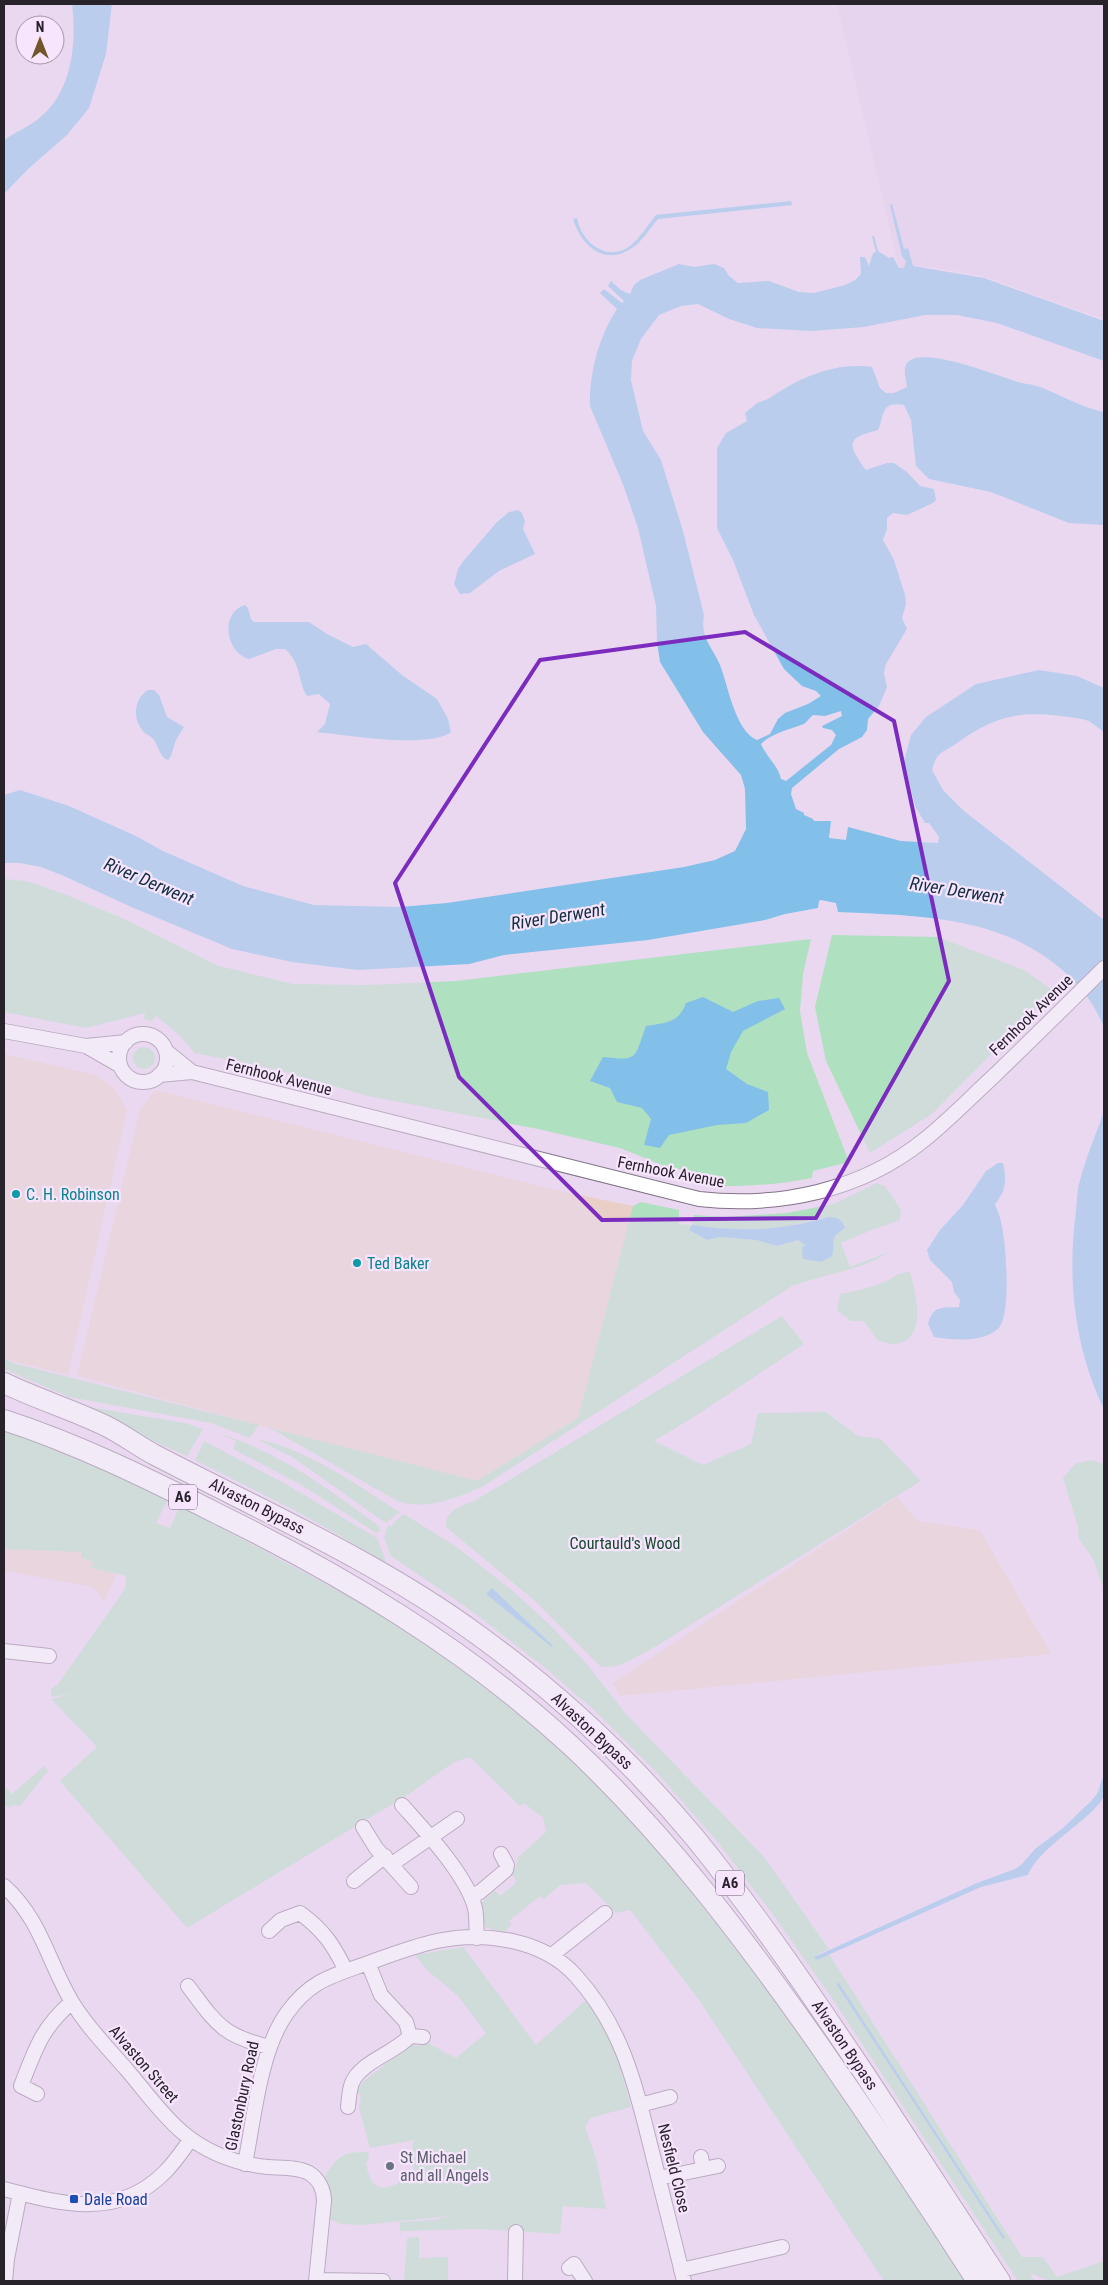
<svg xmlns="http://www.w3.org/2000/svg" width="1108" height="2285" viewBox="0 0 1108 2285" font-family="'Roboto Condensed',sans-serif">
	<style>
		.built { fill: #e2cceb }
		.industrial { fill: #e8d0c8 }
		.green { fill: #afe0bf; fill-rule: evenodd }
		.water { fill: #82bfe9; fill-rule: evenodd }
		.lines { fill: none; stroke-linecap: round; stroke-linejoin: round }
		.minor-casing { stroke: #837389; stroke-width: 16 }
		.highway-casing { stroke: #837389; stroke-width: 22 }
		.minor { stroke: #fff; stroke-width: 14 }
		.highway { stroke: #fff; stroke-width: 20 }
		.marked { fill: none; stroke: #7b2cbf; stroke-width: 4; stroke-linejoin: round }
		.culture-dot { fill: #0f9aa8; stroke: #f7e5fe; stroke-width: 2 }
		.worship-dot { fill: #6b7280; stroke: #f7e5fe; stroke-width: 2 }
		.transit-dot { fill: #1a4fb4; stroke: #f7e5fe; stroke-width: 2 }
		.labels { text-anchor: middle; dominant-baseline: central; stroke-width: 4.5; stroke-linejoin: round; paint-order: stroke }
		.shield { fill: #f7e5fe; stroke: #665c6a; stroke-width: 1 }
		.shield-label { font-size: 15px; font-weight: bold; fill: #28222a }
		.street-label { font-size: 16px; fill: #28222a; stroke: #f7e5fe }
		.culture-label { font-size: 16px; fill: #0d838f; stroke: #f7e5fe; text-anchor: start }
		.park-label { font-size: 16px; fill: #18482c; stroke: #f7e5fe }
		.worship-label { font-size: 16px; fill: #5b616d; stroke: #f7e5fe; text-anchor: start }
		.transit-label { font-size: 16px; fill: #164399; stroke: #f7e5fe; text-anchor: start }
		.water-label { font-size: 18px; font-style: italic; fill: #122e40; stroke: #f7e5fe }
	</style>
	<rect width="100%" height="100%" fill="#ead8f1"/>
	<path class="built" d="M837 4H1104V319L983 276 930 267 899 268Z"/>
	<path class="industrial" d="M4 1054 96 1075 115 1089 127 1111 68 1375 4 1359Z
		M155 1090 560 1191 633 1206 578 1418 477 1481 355 1451 77 1376 140 1109Z
		M897 1497 918 1521 980 1530 1051 1654 620 1696 613 1683Z
		M4 1549 80 1551 81 1558 93 1562 92 1568 117 1574 104 1602 100 1594 89 1586 4 1571Z"/>
	<path class="green" d="M4 879 27 881 64 894 122 918 219 966 293 984 367 985 456 981 811 939 803 974 800 1011 807 1053 849 1162 813 1171 812 1178C776 1185 742 1187 705 1186L699 1174 662 1165 620 1148 538 1129 368 1096 278 1070 195 1053 180 1036 156 1016 152 1021 144 1019 145 1013 86 1028 4 1012Z
		M832 935 938 937 1024 970 1054 991 932 1114 870 1153 826 1061 815 1007Z
		M133 1058a11 11 0 1 1 22 0a11 11 0 1 1-22 0Z
		M877 1183 885 1186 901 1210 900 1220 877 1228 841 1243 850 1267 889 1252C860 1271 825 1274 792 1286L482 1487C456 1498 425 1511 397 1501L270 1428 477 1481 578 1418 633 1206 641 1202 679 1210V1224L692 1225 694 1215 726 1217 787 1213 834 1204ZM828 1217C838 1217 842 1219 845 1228 834 1236 832 1238 834 1251L821 1262 803 1259 805 1245 798 1240 777 1246 756 1240 719 1237 707 1240 689 1230 776 1229Z
		M910 1272C916 1293 928 1339 896 1344 891 1345 882 1341 877 1340L867 1325 862 1321H851L837 1310 840 1294C856 1291 870 1288 884 1282 896 1277 896 1273 910 1272Z
		M782 1316 804 1344 697 1415 654 1441 703 1465 751 1444 758 1413 826 1412 858 1436 881 1439 921 1481 658 1645C642 1653 618 1671 600 1666L535 1601 446 1527C445 1509 463 1506 476 1500Z
		M4 1358 13 1363 259 1425 250 1438 211 1423 69 1397 4 1369Z
		M70 1404 185 1423 203 1429 187 1456Z
		M4 1431 75 1456 168 1499 156 1523 170 1528 180 1506 410 1629 448 1656 569 1754 663 1857 791 2017 965 2281H884L699 2000 630 1910 616 1913 586 1883 560 1885 544 1899 540 1896 509 1921 511 1925 505 1932 487 1928 484 1923 482 1902 495 1890 500 1896 517 1882 510 1872 516 1868 517 1858 546 1832 543 1818 524 1803 520 1806 470 1757 454 1762 409 1794 187 1928 60 1781 97 1747 51 1699 72 1694 51 1697V1689L58 1684 125 1589 126 1576 92 1568 93 1562 81 1558V1552L4 1549Z
		M220 1434C282 1453 328 1489 379 1526L380 1532 376 1533 303 1486 233 1449 236 1441Z
		M257 1439C310 1450 354 1484 400 1512L386 1523 292 1457Z
		M204 1441 282 1482 377 1538 386 1562 294 1510 195 1460Z
		M1091 1460 1104 1464V1590L1093 1559 1079 1539 1078 1527 1063 1478 1075 1464Z
		M404 1514 458 1548 513 1591 550 1625 585 1662 626 1714 764 1857 829 1949 818 1954 817 1959 829 1954 1022 2257H1043L1057 2277 1104 2261V2281H1044L1047 2280 1030 2273 1034 2281H1018L836 2004 774 1916 716 1840 658 1774 594 1710 543 1666 466 1607 391 1556 384 1538 388 1525 392 1527 394 1522Z
		M44 1766 48 1771 20 1806 13 1805 9 1808 4 1803V1786L12 1794Z
		M463 1947 536 2045 585 2001C615 2032 620 2068 631 2107L590 2118 585 2127 596 2158 606 2209 563 2206 560 2234 481 2229 400 2231V2222L434 2220 449 2216 363 2225 340 2224 328 2218 323 2179C338 2157 339 2152 368 2152L369 2161 366 2162C371 2200 393 2189 414 2171L412 2145 415 2140 370 2148 359 2108 361 2095 355 2092 365 2080 410 2045 419 2046 422 2040 456 2058 486 2033 458 1996 426 1969 415 1955Z
		M419 2237V2258L448 2257V2281H404L407 2238Z"/>
	<path class="water" d="M72 4H112L106 54 89 108 67 135 27 170 4 194V140C14 133 26 128 37 120 72 94 77 44 72 4Z
		M791 201 792 205 658 219C650 228 642 242 632 248 604 267 581 245 573 219L577 218C581 242 607 263 630 246 640 238 648 225 656 215Z
		M892 204 904 249 908 248 913 266 984 278 1104 321V361L997 323 957 315H925L864 327 812 331 757 328 729 319 698 304 681 306 659 315 641 339 632 361 631 380 643 431 661 460 683 531 704 615C700 638 712 646 720 665 728 685 735 731 757 740L770 734 778 719 785 713 808 704 821 696 816 691 802 686 784 669 754 615 733 560 717 528V448L726 433 747 421 745 413C749 410 753 406 757 403 762 401 767 400 771 397 801 377 835 362 872 367L880 388 886 393H894L907 387C906 379 902 368 908 362 925 346 997 376 1018 382 1024 384 1031 384 1037 386 1060 394 1080 407 1104 412V525L1069 523 991 492 929 479 916 466 911 420 904 405C880 401 885 415 878 430 863 435 844 436 857 457 860 461 862 466 866 470L887 463H894L907 472 920 486 934 489 936 500 933 503 907 515 893 513 887 518V529L883 540 894 560 905 595 906 604 902 618 907 629 886 664 884 673 887 687 879 706 868 719 867 730 862 737 839 749 792 788 791 794 796 809 804 813V815L813 819 814 821H831L829 838 846 840 848 827 901 841 938 843 939 837 929 823H925L915 806 904 761 911 735 926 717 976 684 1039 670 1077 676 1104 688V732L1089 721 1082 719C1029 711 1002 710 957 743 943 753 937 751 932 770L943 790 964 811 1104 920V1028C1097 1008 1084 991 1068 975 1004 915 920 916 838 912L836 903 821 900 819 901 818 908 785 914 765 920 648 940 504 955 469 964 358 970 292 962 232 949 129 906 64 876 41 867 20 863H4V795L20 790 69 806 136 836 163 851 243 886 314 905 400 907 447 903 684 867 715 860 735 851 746 829 745 789 741 775 703 732 660 662 657 642 656 606 638 528 624 487 590 406C589 374 599 336 617 309L600 293 604 289 622 303 624 301 608 286 611 281 621 290 630 294 634 285 640 280 679 264 694 267 714 264 724 268 729 276 738 283 769 281 799 292 814 293 845 285 855 280 861 274 860 257H865L869 266 873 253 876 252 872 236H874L878 251 889 258 893 257 899 268H904L906 261 902 256 890 205ZM841 711 842 716 822 726 823 728 832 730 836 735 831 745 786 781 781 779C779 767 766 756 761 744 770 734 788 730 801 725 806 724 809 718 813 715L825 716Z
		M518 510 522 513 525 521 523 529 535 554 499 571 470 593 460 594 454 584 458 569 465 559 497 522 509 512Z
		M245 605C251 609 248 618 254 622H309L327 634 353 647 366 644 402 675 437 699 448 719 451 732C429 749 346 735 317 732L325 724 330 704 319 694 307 696C297 680 302 664 285 649H276L249 659C226 653 219 613 245 605Z
		M148 690H154L159 695 167 717 184 727 176 740 171 756 168 760C160 758 158 745 153 739 150 735 146 735 143 731 132 719 134 698 148 690Z
		M703 997 733 1012 758 1001 779 998 785 1009 743 1031 731 1052 726 1069 747 1084 768 1092 769 1110 746 1123 717 1125 669 1135 660 1148 644 1145 651 1119 642 1108 617 1102 610 1088 590 1081 603 1057C639 1061 634 1059 646 1026 665 1023 679 1023 686 1003Z
		M1104 1112V1409C1074 1347 1067 1278 1076 1211 1077 1201 1077 1190 1080 1180 1086 1158 1096 1133 1104 1112Z
		M998 1163H1003C1007 1180 1006 1191 995 1204 997 1210 1000 1216 1001 1222 1006 1240 1012 1316 998 1329 981 1343 954 1340 934 1337L928 1324C933 1305 942 1308 959 1307L960 1300 954 1292 952 1282 930 1260 927 1250 940 1230 963 1205 986 1171Z
		M828 1217C838 1217 842 1219 845 1228 827 1240 837 1240 832 1256L821 1262 803 1259 802 1248 805 1245 798 1240 777 1246 756 1240 719 1237 707 1240 689 1230 692 1225C741 1232 780 1231 828 1217Z
		M492 1588 552 1645 553 1648 486 1594Z
		M1104 1775C1104 1781 1105 1788 1104 1794 1101 1814 1041 1844 1028 1875L981 1887 817 1960 814 1957 977 1883 1015 1869 1021 1865 1035 1849 1063 1828 1091 1801 1097 1794Z
		M838 1982 1005 2238 1003 2239 837 1985Z"/>
	<g class="lines">
		<defs>
			<path id="minor" d="M4 1031 86 1046 126 1042
				M119 1058a24 24 0 1 1 48 0a24 24 0 1 1-48 0Z
				M86 1046 119 1065
				M166 1051 192 1072
				M159 1075 192 1072 699 1199C778 1208 861 1191 924 1140 949 1120 972 1096 996 1074 1032 1039 1068 1004 1104 968
				M4 1651 49 1656
				M402 1805C425 1831 466 1874 475 1908 477 1917 476 1928 477 1938
				M363 1827 376 1848 411 1887
				M392 1864 457 1819
				M354 1881 385 1856
				M4 1886C41 1919 48 1962 72 2002 87 2027 108 2048 127 2070 145 2091 161 2114 182 2132 207 2153 236 2164 268 2167 280 2168 298 2167 309 2173 319 2179 324 2190 324 2201L316 2281
				M471 1896 480 1892 506 1870 507 1865 501 1854
				M269 1931 281 1920 300 1913C323 1930 333 1944 345 1969
				M552 1955 605 1913
				M188 1986C216 2023 221 2035 269 2047
				M410 2036 423 2037
				M37 2094 21 2086C35 2050 42 2027 72 2002
				M640 2105 670 2097
				M348 2107C349 2099 349 2091 352 2083 360 2062 395 2053 410 2036L406 2022 381 1995 368 1963
				M701 2157 703 2169
				M245 2164C254 2119 260 2050 287 2013 311 1979 335 1975 371 1962 393 1954 414 1946 437 1941 483 1931 543 1939 576 1976 624 2029 636 2088 653 2156 663 2197 674 2239 684 2281
				M659 2178 718 2166
				M4 2189C61 2204 118 2220 165 2172 175 2162 183 2150 191 2139
				M569 2268 574 2264 585 2281
				M681 2270 782 2247
				M316 2280 383 2281
				M5 2281 7 2259 20 2193
				M515 2281 516 2232"/>
			<path id="highway" d="M4 1383C37 1399 73 1410 106 1426 122 1434 137 1445 153 1454 264 1512 377 1561 478 1635 558 1693 632 1762 695 1838 756 1913 810 1993 864 2073 909 2142 955 2211 1000 2281
				M4 1420C78 1444 149 1479 218 1514 344 1576 465 1648 569 1744 664 1832 743 1937 817 2042 872 2121 925 2200 977 2281"/>
		</defs>
		<use href="#minor" class="minor-casing"/>
		<use href="#highway" class="highway-casing"/>
		<use href="#minor" class="minor"/>
		<use href="#highway" class="highway"/>
	</g>
	<path d="M0 0H1108V2285H0ZM745 632 894 721 949 981 816 1218 602 1220 459 1077 395 883 540 660Z" fill="#ead8f1" fill-opacity=".55" fill-rule="evenodd"/>
	<path class="marked" d="M745 632 894 721 949 981 816 1218 602 1220 459 1077 395 883 540 660Z"/>
	<g class="culture-dot">
		<circle cx="16" cy="1194" r="5"/>
		<circle cx="357" cy="1263" r="5"/>
	</g>
	<circle class="worship-dot" cx="390" cy="2166" r="5"/>
	<rect class="transit-dot" x="69" y="2194" width="10" height="10" rx="2.5"/>
	<g class="labels">
		<g class="shield">
			<rect x="169" y="1484.5" width="28" height="25" rx="4"/>
			<rect x="716" y="1870.5" width="28" height="25" rx="4"/>
		</g>
		<g class="shield-label">
			<text x="183" y="1497">A6</text>
			<text x="730" y="1883">A6</text>
		</g>
		<g class="street-label">
			<text transform="translate(1031 1015) rotate(-44)">Fernhook Avenue</text>
			<text transform="translate(279 1077) rotate(14)">Fernhook Avenue</text>
			<text transform="translate(671 1172) rotate(11)">Fernhook Avenue</text>
			<text transform="translate(257 1506) rotate(27)">Alvaston Bypass</text>
			<text transform="translate(592 1731) rotate(43)">Alvaston Bypass</text>
			<text transform="translate(845 2045) rotate(56)">Alvaston Bypass</text>
			<text transform="translate(144 2064) rotate(49)">Alvaston Street</text>
			<text transform="translate(242 2096) rotate(-78)">Glastonbury Road</text>
			<text transform="translate(674 2168) rotate(76)">Nesfield Close</text>
		</g>
		<g class="culture-label">
			<text x="26" y="1194">C. H. Robinson</text>
			<text x="367" y="1263">Ted Baker</text>
		</g>
		<g class="park-label">
			<text x="625" y="1543">Courtauld's Wood</text>
		</g>
		<g class="worship-label">
			<text x="400" y="2157">St Michael<tspan x="400" dy="18">and all Angels</tspan></text>
		</g>
		<g class="transit-label">
			<text x="84" y="2199">Dale Road</text>
		</g>
		<g class="water-label">
			<text transform="translate(149 881) rotate(23)">River Derwent</text>
			<text transform="translate(957 890) rotate(9)">River Derwent</text>
			<text transform="translate(558 916) rotate(-9)">River Derwent</text>
		</g>
	</g>
	<rect width="1108" height="2285" fill="none" stroke="#28222a" stroke-width="10"/>
	<g transform="translate(40 40)"><circle r="24" fill="#f7e5fe" stroke="#a497a9"/>
	<path d="M0-4L9 19L0 12L-9 19Z" fill="#725529"/>
	<text y="-8" font-size="14" font-weight="bold" text-anchor="middle" fill="#28222a">N</text>
	</g>
</svg>
